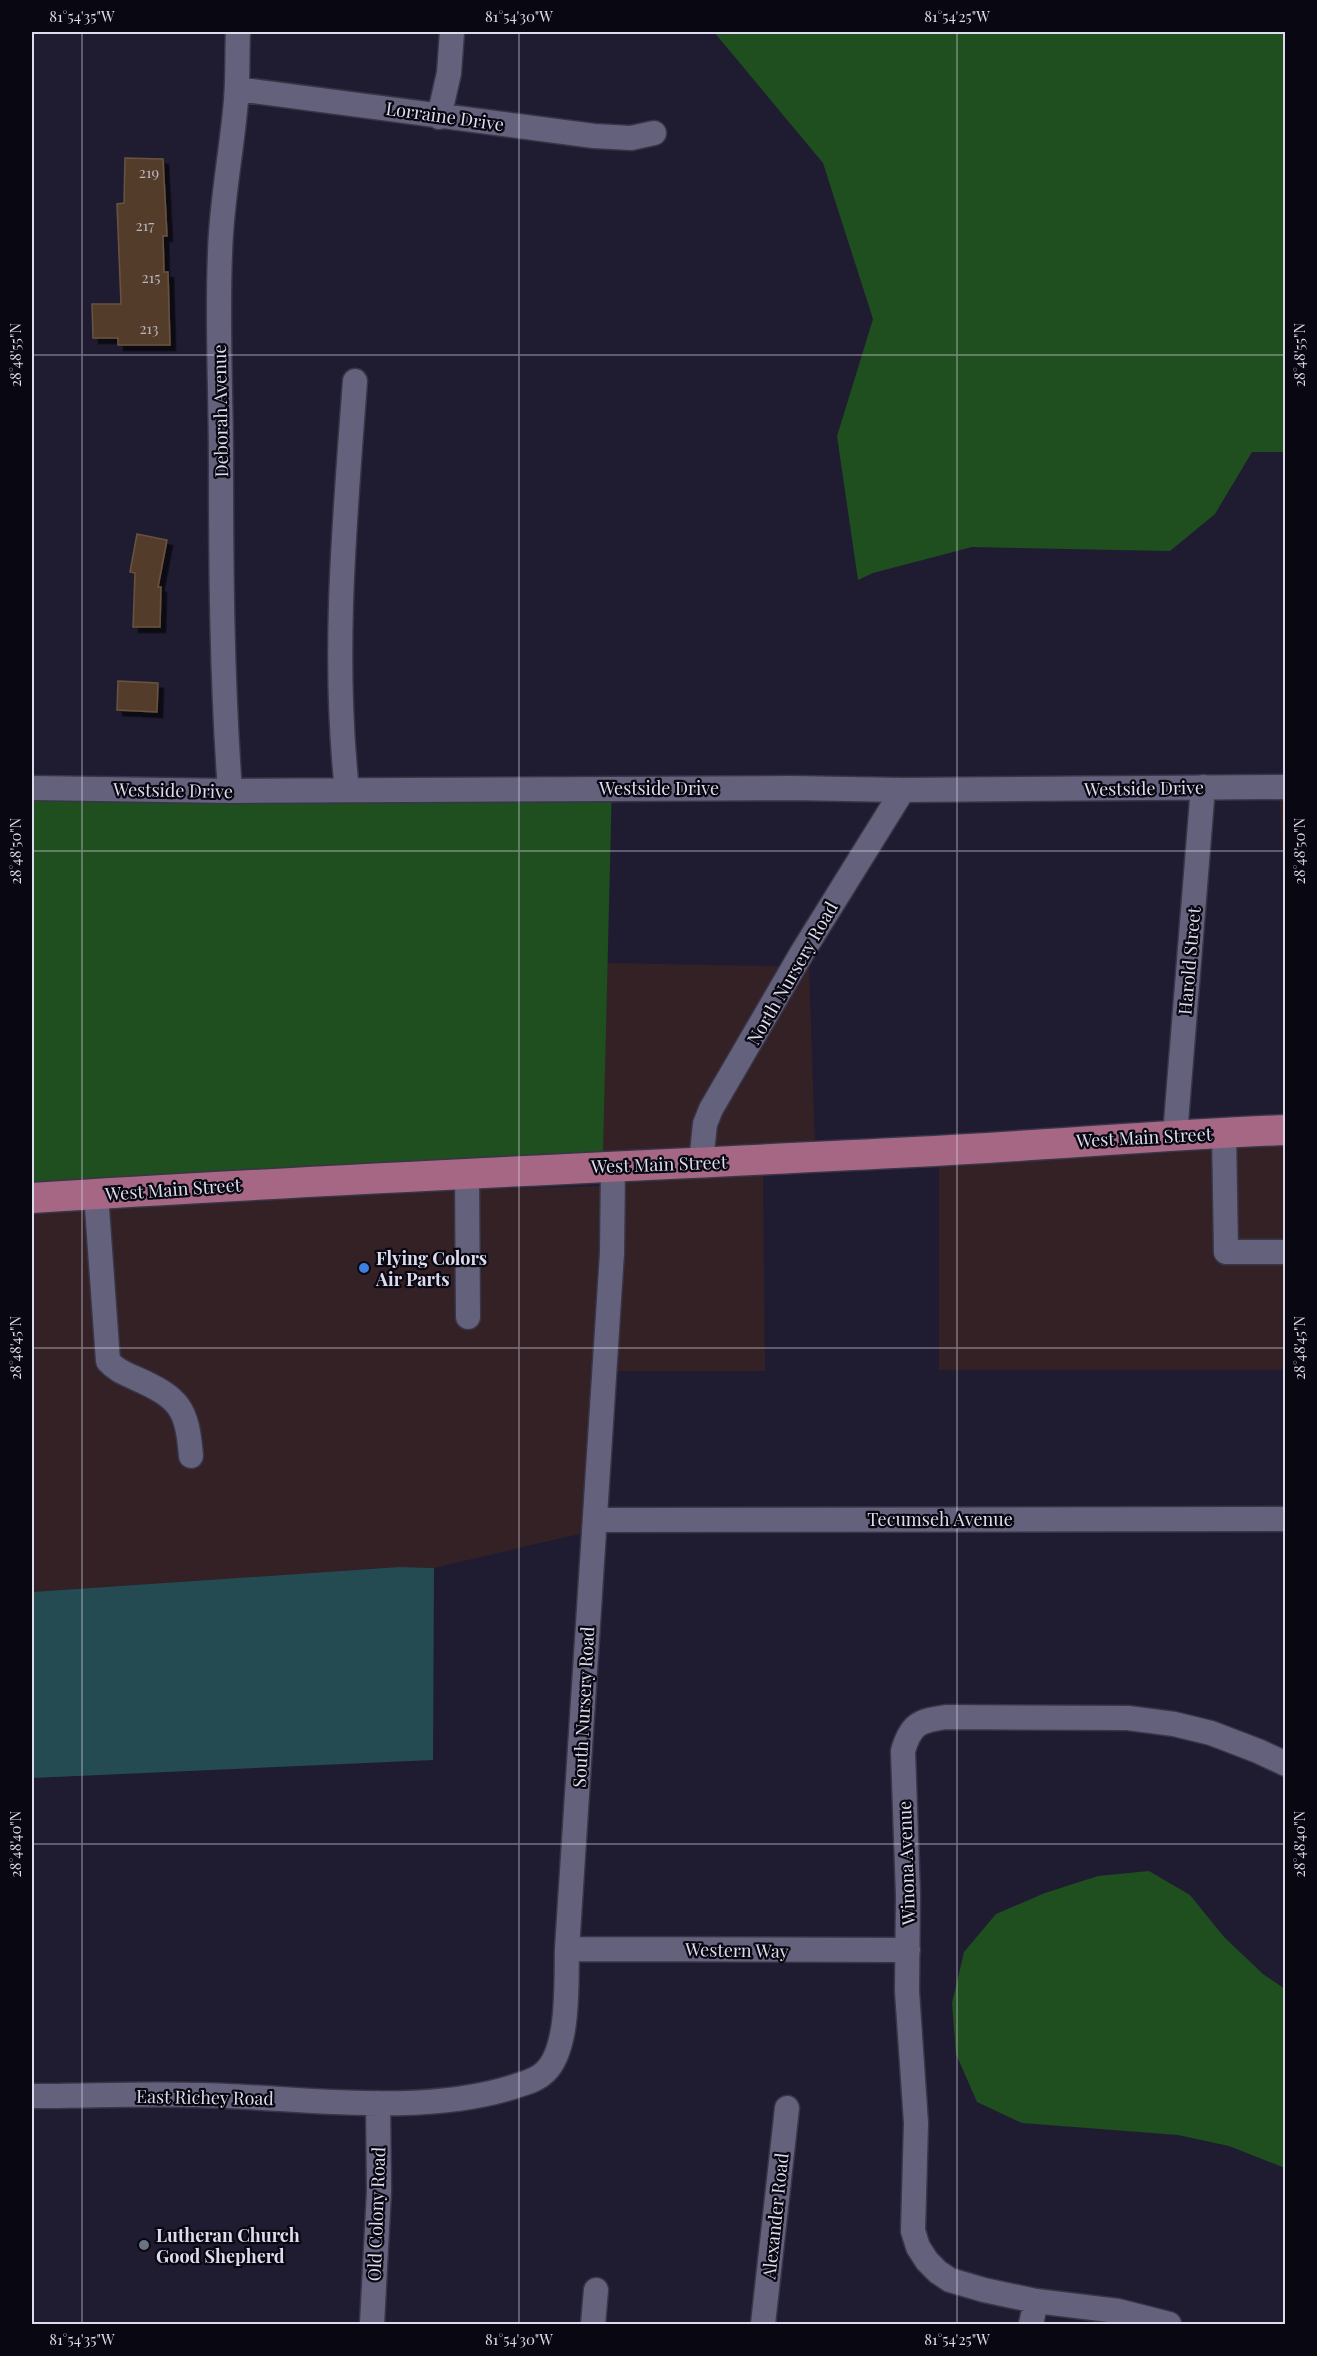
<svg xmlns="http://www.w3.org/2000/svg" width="1317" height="2356" viewBox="0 0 1317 2356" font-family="'Playfair Display',serif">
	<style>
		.commercial { fill: #332126 }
		.green { fill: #1f4e1f }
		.water { fill: #244b52 }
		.building { fill: #533e2b; stroke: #69533f; stroke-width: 1.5; filter: url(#shadow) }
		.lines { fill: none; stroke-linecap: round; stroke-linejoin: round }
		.minor-casing { stroke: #383547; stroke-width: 27 }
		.major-casing { stroke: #383547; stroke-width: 33 }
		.minor { stroke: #64617c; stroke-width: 24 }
		.major { stroke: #a56784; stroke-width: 30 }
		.ticks { fill: none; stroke: #dddcec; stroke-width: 1.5; stroke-opacity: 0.45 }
		.shop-dot { fill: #3f7fe0; stroke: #090812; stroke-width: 2 }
		.worship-dot { fill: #6b7280; stroke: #090812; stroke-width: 2 }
		.labels { text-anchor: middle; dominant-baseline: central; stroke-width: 4.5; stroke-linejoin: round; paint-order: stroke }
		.number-label { font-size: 15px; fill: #bab4bc }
		.street-label { font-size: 18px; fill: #dddcec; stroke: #090812 }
		.poi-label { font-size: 18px; font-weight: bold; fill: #dddcec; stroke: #090812; text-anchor: start }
		.neatline { fill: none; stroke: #dddcec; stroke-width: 2 }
		.ticks-label { font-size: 15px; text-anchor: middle; fill: #dddcec }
	</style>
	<defs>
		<filter id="shadow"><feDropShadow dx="5.5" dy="5.5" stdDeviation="0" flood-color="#0009"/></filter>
	</defs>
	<rect width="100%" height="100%" fill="#1f1c32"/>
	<path class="commercial" d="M1279 782H1286L1285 927Z
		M607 963 809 967 815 1144 603 1154Z
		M1285 1142V1370H939V1163Z
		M763 1172 765 1371H592L583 1533 434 1568 399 1567 32 1592V1210L289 1194 602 1186V1179Z"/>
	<path class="green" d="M714 32H1285V452H1252L1215 514 1170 551 972 547 873 573 858 580 837 436 873 319 823 163Z
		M612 781 603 1154 32 1185V789Z
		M1149 1871 1190 1895 1224 1937 1263 1974 1285 1989V2168L1229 2146 1178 2135 1022 2123 977 2102 956 2054 952 2003 964 1952 996 1914 1045 1893 1098 1876Z"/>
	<path class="water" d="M399 1567 434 1568 433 1760 32 1778V1592Z"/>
	<path class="building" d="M125 158 163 159 167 236H163L164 272H168L170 345H118V338H93L92 304H121L117 204 124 203Z
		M137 534 167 540 158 587H161L160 627H133L135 573 130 572Z
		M118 681 158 683 157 712 117 710Z"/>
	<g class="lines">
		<defs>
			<path id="minor" d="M237 89 594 136 631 138 654 133
				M439 117 449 73 452 32
				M32 788 230 791 790 788 903 790 1286 787
				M347 790C332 654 345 517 355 381
				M230 791C222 681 221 573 221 463 221 393 217 324 220 254 221 202 232 151 236 100 238 77 237 54 238 32
				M1224 1132 1226 1252H1286
				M1175 1135 1203 787
				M701 1162 705 1124 711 1109 803 951 903 790
				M467 1173 468 1317
				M96 1194 108 1361C116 1370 124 1373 135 1378 180 1398 187 1408 191 1456
				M595 1520 1286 1519
				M567 1949 908 1950
				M32 2096C88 2096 144 2093 200 2095 300 2097 417 2117 513 2087 524 2083 536 2081 545 2072 570 2049 566 1980 567 1949L612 1253 613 1166
				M372 2324 379 2191 378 2103
				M593 2324 596 2290
				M763 2324 787 2108
				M1031 2324 1036 2301
				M1169 2324 1118 2311 1036 2301 984 2290 950 2280 938 2272 927 2261 918 2247 913 2231 916 2123 907 1991 908 1895 903 1751C911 1723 920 1721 946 1717L1128 1718 1174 1724 1211 1733 1258 1751 1286 1764"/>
			<path id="major" d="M32 1198C325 1179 620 1167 914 1152 1038 1146 1161 1135 1286 1130"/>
		</defs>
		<use href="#minor" class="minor-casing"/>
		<use href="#major" class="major-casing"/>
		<use href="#minor" class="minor"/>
		<use href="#major" class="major"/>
	</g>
	<path class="ticks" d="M82 32V2324M519 32V2324M957 32V2324M32 355H1286M32 851H1286M32 1348H1286M32 1844H1286"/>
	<circle class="shop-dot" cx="364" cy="1268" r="6"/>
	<circle class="worship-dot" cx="144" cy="2245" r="6"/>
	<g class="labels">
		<g class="number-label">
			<text x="149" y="172">219</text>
			<text x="145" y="225">217</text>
			<text x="151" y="277">215</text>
			<text x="149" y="328">213</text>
		</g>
		<g class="street-label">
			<text transform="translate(445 116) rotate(8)">Lorraine Drive</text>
			<text transform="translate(220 411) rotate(-91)">Deborah Avenue</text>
			<text x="659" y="788">Westside Drive</text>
			<text transform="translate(1144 788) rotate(-1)">Westside Drive</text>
			<text transform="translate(173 790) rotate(1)">Westside Drive</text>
			<text transform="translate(1189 961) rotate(-85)">Harold Street</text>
			<text transform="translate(792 973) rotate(-60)">North Nursery Road</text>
			<text transform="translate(1144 1137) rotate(-3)">West Main Street</text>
			<text transform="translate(659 1164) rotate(-2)">West Main Street</text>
			<text transform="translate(173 1189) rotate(-4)">West Main Street</text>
			<text x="940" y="1519">Tecumseh Avenue</text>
			<text transform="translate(583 1707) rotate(-87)">South Nursery Road</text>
			<text transform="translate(906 1863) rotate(-92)">Winona Avenue</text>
			<text transform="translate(737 1950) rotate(1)">Western Way</text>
			<text transform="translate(205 2097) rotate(1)">East Richey Road</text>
			<text transform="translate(376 2214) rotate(-88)">Old Colony Road</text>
			<text transform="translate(775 2216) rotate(-84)">Alexander Road</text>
		</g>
		<g class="poi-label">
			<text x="376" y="1258">Flying Colors<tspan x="376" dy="21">Air Parts</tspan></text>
			<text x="156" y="2235">Lutheran Church<tspan x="156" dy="21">Good Shepherd</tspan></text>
		</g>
	</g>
	<rect width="1317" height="2356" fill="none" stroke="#090812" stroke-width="66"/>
	<rect x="33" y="33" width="1251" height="2290" class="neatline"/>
	<g class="ticks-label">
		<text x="82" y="22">81°54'35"W</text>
		<text x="519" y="22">81°54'30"W</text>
		<text x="957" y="22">81°54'25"W</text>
		<text transform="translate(16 355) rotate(-90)" y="5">28°48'55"N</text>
		<text transform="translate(1300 355) rotate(-90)" y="5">28°48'55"N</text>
		<text transform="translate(16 851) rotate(-90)" y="5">28°48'50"N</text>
		<text transform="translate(1300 851) rotate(-90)" y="5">28°48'50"N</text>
		<text transform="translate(16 1348) rotate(-90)" y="5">28°48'45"N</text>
		<text transform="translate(1300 1348) rotate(-90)" y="5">28°48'45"N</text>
		<text transform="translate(16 1844) rotate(-90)" y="5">28°48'40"N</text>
		<text transform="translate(1300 1844) rotate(-90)" y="5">28°48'40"N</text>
		<text x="82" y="2345">81°54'35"W</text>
		<text x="519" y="2345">81°54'30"W</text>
		<text x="957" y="2345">81°54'25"W</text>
	</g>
</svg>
